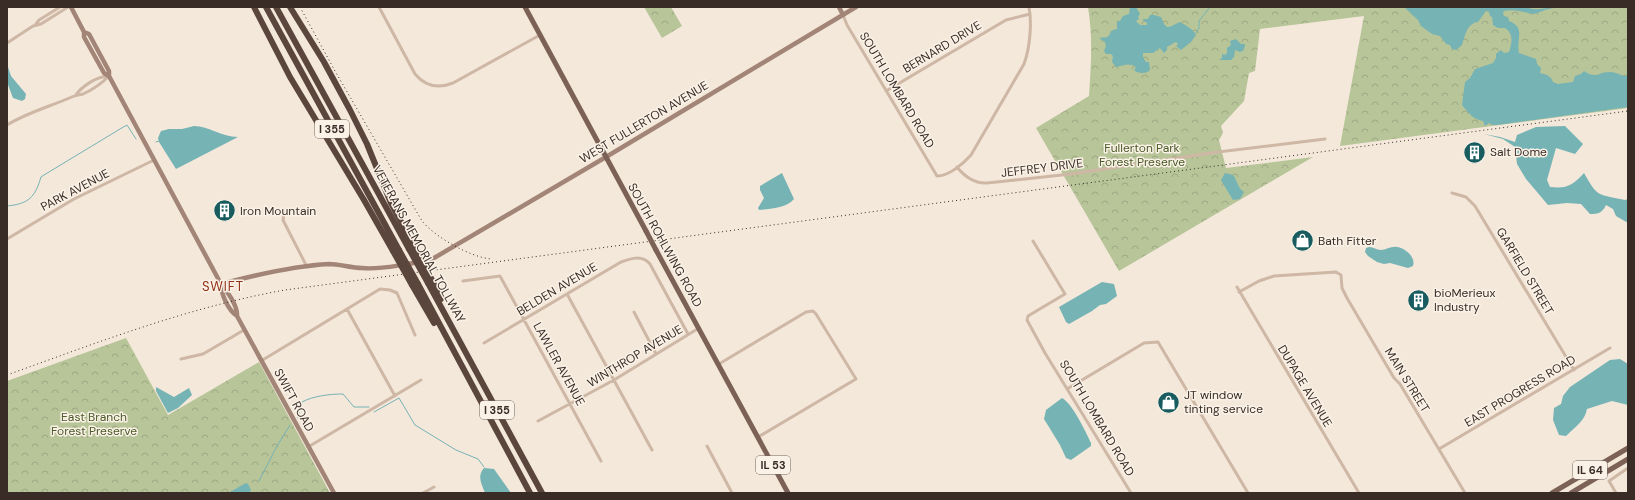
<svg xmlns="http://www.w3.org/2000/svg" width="1635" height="500" viewBox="0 0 1635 500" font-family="'DM Sans',sans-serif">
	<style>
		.park { fill: url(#park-crowns) }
		.water { fill: #76b3b5 }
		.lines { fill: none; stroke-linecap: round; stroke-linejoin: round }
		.stream { stroke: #76b3b5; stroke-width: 1 }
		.street { stroke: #ceb7a5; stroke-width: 3 }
		.secondary { stroke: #a28576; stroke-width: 4.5 }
		.primary { stroke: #7c6256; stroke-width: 5 }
		.highway { stroke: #5b463d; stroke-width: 6 }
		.rail { stroke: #392c27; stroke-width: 1; stroke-dasharray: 1 3; stroke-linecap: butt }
		.primary-bridge { stroke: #7c6256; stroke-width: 5 }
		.highway-bridge { stroke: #5b463d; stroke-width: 6 }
		.labels { text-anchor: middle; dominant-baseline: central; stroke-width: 3; stroke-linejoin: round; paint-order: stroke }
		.shield { fill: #fbf2e7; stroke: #736761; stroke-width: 1 }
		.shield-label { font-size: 11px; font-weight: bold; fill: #392c27 }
		.street-label { font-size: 12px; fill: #392c27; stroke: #fbf2e7 }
		.park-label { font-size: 12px; fill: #495a28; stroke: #fbf2e7 }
		.poi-label { font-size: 12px; fill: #392c27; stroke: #fbf2e7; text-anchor: start }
		.neighbourhood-label { font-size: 13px; letter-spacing: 1px; fill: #913217; stroke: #fbf2e7 }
	</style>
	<defs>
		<pattern id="park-crowns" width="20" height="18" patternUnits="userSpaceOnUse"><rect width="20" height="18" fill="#b7c599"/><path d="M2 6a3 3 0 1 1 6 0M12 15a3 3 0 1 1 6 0" fill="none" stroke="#9ea984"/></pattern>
	</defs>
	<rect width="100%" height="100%" fill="#f4e8da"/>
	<path class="park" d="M644 7H671L682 26 662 38Z
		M1088 7H1628V108L1340 146 1364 16 1260 29 1255 71 1249 73 1244 101 1221 126 1223 133 1219 140 1226 168 1313 157 1119 271 1036 128 1089 96C1091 66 1093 37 1088 7Z
		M126 338 168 415 259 362 330 493H7V381Z"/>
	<path class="water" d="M1130 7H1136L1140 14 1138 17 1139 19 1136 21 1140 25H1147V23L1142 19H1148L1150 15H1154L1161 17C1167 32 1168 27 1180 22 1185 25 1193 29 1196 35L1191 42 1181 50 1176 46 1178 44 1176 42 1167 47V50L1164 53 1160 48 1153 53H1143V57L1146 62H1149L1150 70C1147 74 1138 74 1134 70L1136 67C1129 62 1123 66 1116 67L1112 62 1113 56 1111 54H1106L1104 51 1106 46 1105 42 1099 38C1105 37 1109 39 1111 31L1117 29V21H1120L1123 16 1129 14Z
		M1404 7H1526C1536 12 1548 7 1558 7 1555 8 1552 8 1549 9 1542 10 1536 16 1528 13 1520 11 1513 9 1504 11L1503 13 1504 16 1508 17 1509 21C1526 28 1516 38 1519 53L1536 59 1537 64 1541 68 1540 73 1547 75 1551 78 1553 82 1558 84 1573 82 1575 76 1581 74 1584 71C1598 80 1598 71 1611 72 1616 72 1621 76 1627 76L1628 79V107L1497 125H1492L1489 123 1485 126 1483 121C1472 119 1469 113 1462 105L1465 82 1470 78 1475 69 1493 63 1496 58V54L1501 50 1504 53 1509 52C1512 43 1514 34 1505 28H1498L1493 25 1492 17 1490 16 1489 12 1486 11 1478 22C1467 23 1465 36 1462 45L1456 50 1452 49 1450 45 1446 44 1440 36 1432 34 1421 26 1418 20Z
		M1236 39 1241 44H1245V46L1243 51 1240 52 1235 50 1234 57 1231 60H1219L1222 58V54L1225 55 1227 53V48L1231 45 1230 41Z
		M7 64 11 76 26 94 25 99 22 101 13 98 7 82Z
		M194 126C209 126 221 137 238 137L176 169 159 142 158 138 161 131 169 129H182Z
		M1565 126 1583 144 1575 154 1556 148 1547 180 1550 187C1567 189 1573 185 1584 173 1598 198 1598 194 1625 200L1628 199V223L1616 216 1613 209 1606 205C1602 213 1599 214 1590 214L1581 204 1567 203 1548 205 1526 179 1517 164 1515 147 1503 139 1484 134 1500 137 1515 142 1517 135 1536 127Z
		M782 173 794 199C787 208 770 209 759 210L758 208 764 198 760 190V186Z
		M1225 173 1233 175C1237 180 1238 189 1244 192L1240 199 1233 200 1222 182 1221 180Z
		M1369 247C1374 247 1376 250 1381 250 1386 250 1391 246 1397 247 1405 248 1416 257 1413 266L1408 268 1390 263 1384 264 1377 262 1368 256 1365 252 1366 248Z
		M1102 282 1114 284 1117 296 1106 304 1100 305 1092 311 1069 324 1066 322 1059 307Z
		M1620 359 1628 364V405L1612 401 1587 409C1585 421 1574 428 1566 436L1559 435 1553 420 1554 408 1561 404 1563 396 1570 387 1610 360Z
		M156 387 174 397 189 388 192 395 178 408 168 413 156 391Z
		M1062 398C1072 403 1086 432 1091 443V446L1071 460 1066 458 1060 445 1044 419 1046 410Z
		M484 468 494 469 511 493H485C481 483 477 476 484 468Z
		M246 483 248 484 251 490 249 493H228Z"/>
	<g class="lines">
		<path class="stream" d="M1196 33 1199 28V21L1210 7
			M156 142 159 141
			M7 206C29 204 35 197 41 177L44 175 120 129 127 125 136 139
			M374 412 399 398 415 425 456 450 478 459 484 467
			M298 418 302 402C313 396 330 394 343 394L354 407H369
			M259 481 277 446 290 425"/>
		<path class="street" d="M379 7 415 74C425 86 438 89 453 83L540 35
			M843 15 847 25 937 176C949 176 963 164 971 155L1024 64C1030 48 1032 23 1029 7
			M36 24 39 20 60 7
			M7 43 33 26 41 24 68 7
			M886 91 1006 20 1030 14
			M75 96C82 86 96 77 108 76
			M7 125C28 112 52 106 74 96 76 95 80 95 83 94 92 90 102 83 109 76
			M957 167C964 176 975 184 987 183L1071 174 1218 152 1325 139
			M1452 193 1466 197 1475 206 1574 370
			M285 210 283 220 307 267
			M7 239 74 199 154 160
			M1033 241 1065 294 1028 316 1027 320 1045 353 1131 493
			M463 281 500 276 601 461
			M1237 287 1359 493
			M1239 292 1259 281 1274 276 1336 272 1341 275 1342 288 1347 298 1394 378 1400 384 1465 493
			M567 294 652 450
			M347 309 395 396
			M634 312 656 354
			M484 343 621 262C632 258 642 255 650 264L688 334
			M181 359 203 354 244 330
			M261 361 380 289 390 290 397 293 415 335
			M719 364 806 312 813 311 816 314 856 379 758 437
			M1067 389 1144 343 1158 342 1248 493
			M538 421 614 380 699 328
			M707 446 732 493
			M308 447 421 380
			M1439 449 1610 348
			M423 493 434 487
			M1616 493 1609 481 1628 468"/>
		<path class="secondary" d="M71 7 84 32 89 34 109 71V76L221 284C227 291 238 306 237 316
			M839 7 843 15
			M84 32V37L104 73 109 76
			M221 284C255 275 293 266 329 264 340 264 351 268 362 268 379 270 418 263 434 258L606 157 856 7
			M221 284C221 294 228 310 237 316L334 493"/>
		<path class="primary" d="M525 7 646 231
			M656 250 788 493
			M1552 493 1628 448
			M1571 493 1628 459"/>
		<path class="highway" d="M254 7 290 77 364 200 393 251
			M266 7 399 250
			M276 7 409 249
			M290 7 324 62 350 110 367 144 391 203 415 248
			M433 282 441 299
			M428 283 542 493
			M418 284 530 493
			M412 285 434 323"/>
		<path class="rail" d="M300 7 335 71 422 221C435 237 470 257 491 259
			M7 375C99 342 189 307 285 290L1628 111"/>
		<path class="primary-bridge" d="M646 231 656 250"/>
		<path class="highway-bridge" d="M415 248 433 282
			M409 249 428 283
			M399 250 418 284
			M393 251 412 285"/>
	</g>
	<defs>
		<symbol id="building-disc" viewBox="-11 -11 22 22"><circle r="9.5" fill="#185c5f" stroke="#fbf2e7"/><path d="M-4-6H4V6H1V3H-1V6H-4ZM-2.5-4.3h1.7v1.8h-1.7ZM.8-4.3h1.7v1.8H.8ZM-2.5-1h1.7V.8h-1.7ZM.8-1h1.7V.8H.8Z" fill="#fff"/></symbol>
		<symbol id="shop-disc" viewBox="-11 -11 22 22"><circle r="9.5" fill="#185c5f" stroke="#fbf2e7"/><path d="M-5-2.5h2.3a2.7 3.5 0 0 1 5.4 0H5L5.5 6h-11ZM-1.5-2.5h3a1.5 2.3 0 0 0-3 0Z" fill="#fff"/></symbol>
	</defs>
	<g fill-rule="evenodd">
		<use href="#building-disc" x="1462" y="140" width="25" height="25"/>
		<use href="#building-disc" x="212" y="198" width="25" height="25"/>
		<use href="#shop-disc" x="1290" y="228" width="25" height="25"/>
		<use href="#building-disc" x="1406" y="288" width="25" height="25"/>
		<use href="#shop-disc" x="1156" y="390" width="25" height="25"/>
	</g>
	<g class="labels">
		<g class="shield">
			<rect x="315" y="120" width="34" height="18" rx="3"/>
			<rect x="480" y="401" width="34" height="18" rx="3"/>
			<rect x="756" y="456" width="34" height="18" rx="3"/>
			<rect x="1573" y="461" width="34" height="18" rx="3"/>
		</g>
		<g class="shield-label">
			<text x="332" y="129">I 355</text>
			<text x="497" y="410">I 355</text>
			<text x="773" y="465">IL 53</text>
			<text x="1590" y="470">IL 64</text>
		</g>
		<g class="street-label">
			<text transform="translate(942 47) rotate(-31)">BERNARD DRIVE</text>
			<text transform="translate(897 90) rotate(59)">SOUTH LOMBARD ROAD</text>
			<text transform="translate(644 122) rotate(-31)">WEST FULLERTON AVENUE</text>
			<text transform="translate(1042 168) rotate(-7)">JEFFREY DRIVE</text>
			<text transform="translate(75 190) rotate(-28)">PARK AVENUE</text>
			<text transform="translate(419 244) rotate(61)">VETERANS MEMORIAL TOLLWAY</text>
			<text transform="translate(665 245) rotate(61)">SOUTH ROHLWING ROAD</text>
			<text transform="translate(1525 271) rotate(59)">GARFIELD STREET</text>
			<text transform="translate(557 289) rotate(-31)">BELDEN AVENUE</text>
			<text transform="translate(635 356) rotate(-31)">WINTHROP AVENUE</text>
			<text transform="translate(559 364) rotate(61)">LAWLER AVENUE</text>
			<text transform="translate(1407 380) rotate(58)">MAIN STREET</text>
			<text transform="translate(1305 386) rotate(59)">DUPAGE AVENUE</text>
			<text transform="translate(1520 391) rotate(-31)">EAST PROGRESS ROAD</text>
			<text transform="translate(294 400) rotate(61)">SWIFT ROAD</text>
			<text transform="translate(1097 418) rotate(59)">SOUTH LOMBARD ROAD</text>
		</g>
		<g class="park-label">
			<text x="1142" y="148">Fullerton Park<tspan x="1142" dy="14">Forest Preserve</tspan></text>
			<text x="94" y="417">East Branch<tspan x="94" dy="14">Forest Preserve</tspan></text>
		</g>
		<g class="poi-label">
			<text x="1490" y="152">Salt Dome</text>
			<text x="240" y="211">Iron Mountain</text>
			<text x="1318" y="241">Bath Fitter</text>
			<text x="1434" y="293">bioMerieux<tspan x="1434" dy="14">Industry</tspan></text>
			<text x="1184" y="395">JT window<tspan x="1184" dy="14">tinting service</tspan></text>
		</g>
		<g class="neighbourhood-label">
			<text x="223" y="286">SWIFT</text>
		</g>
	</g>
	<rect width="1635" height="500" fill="none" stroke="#392c27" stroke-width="16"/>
</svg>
